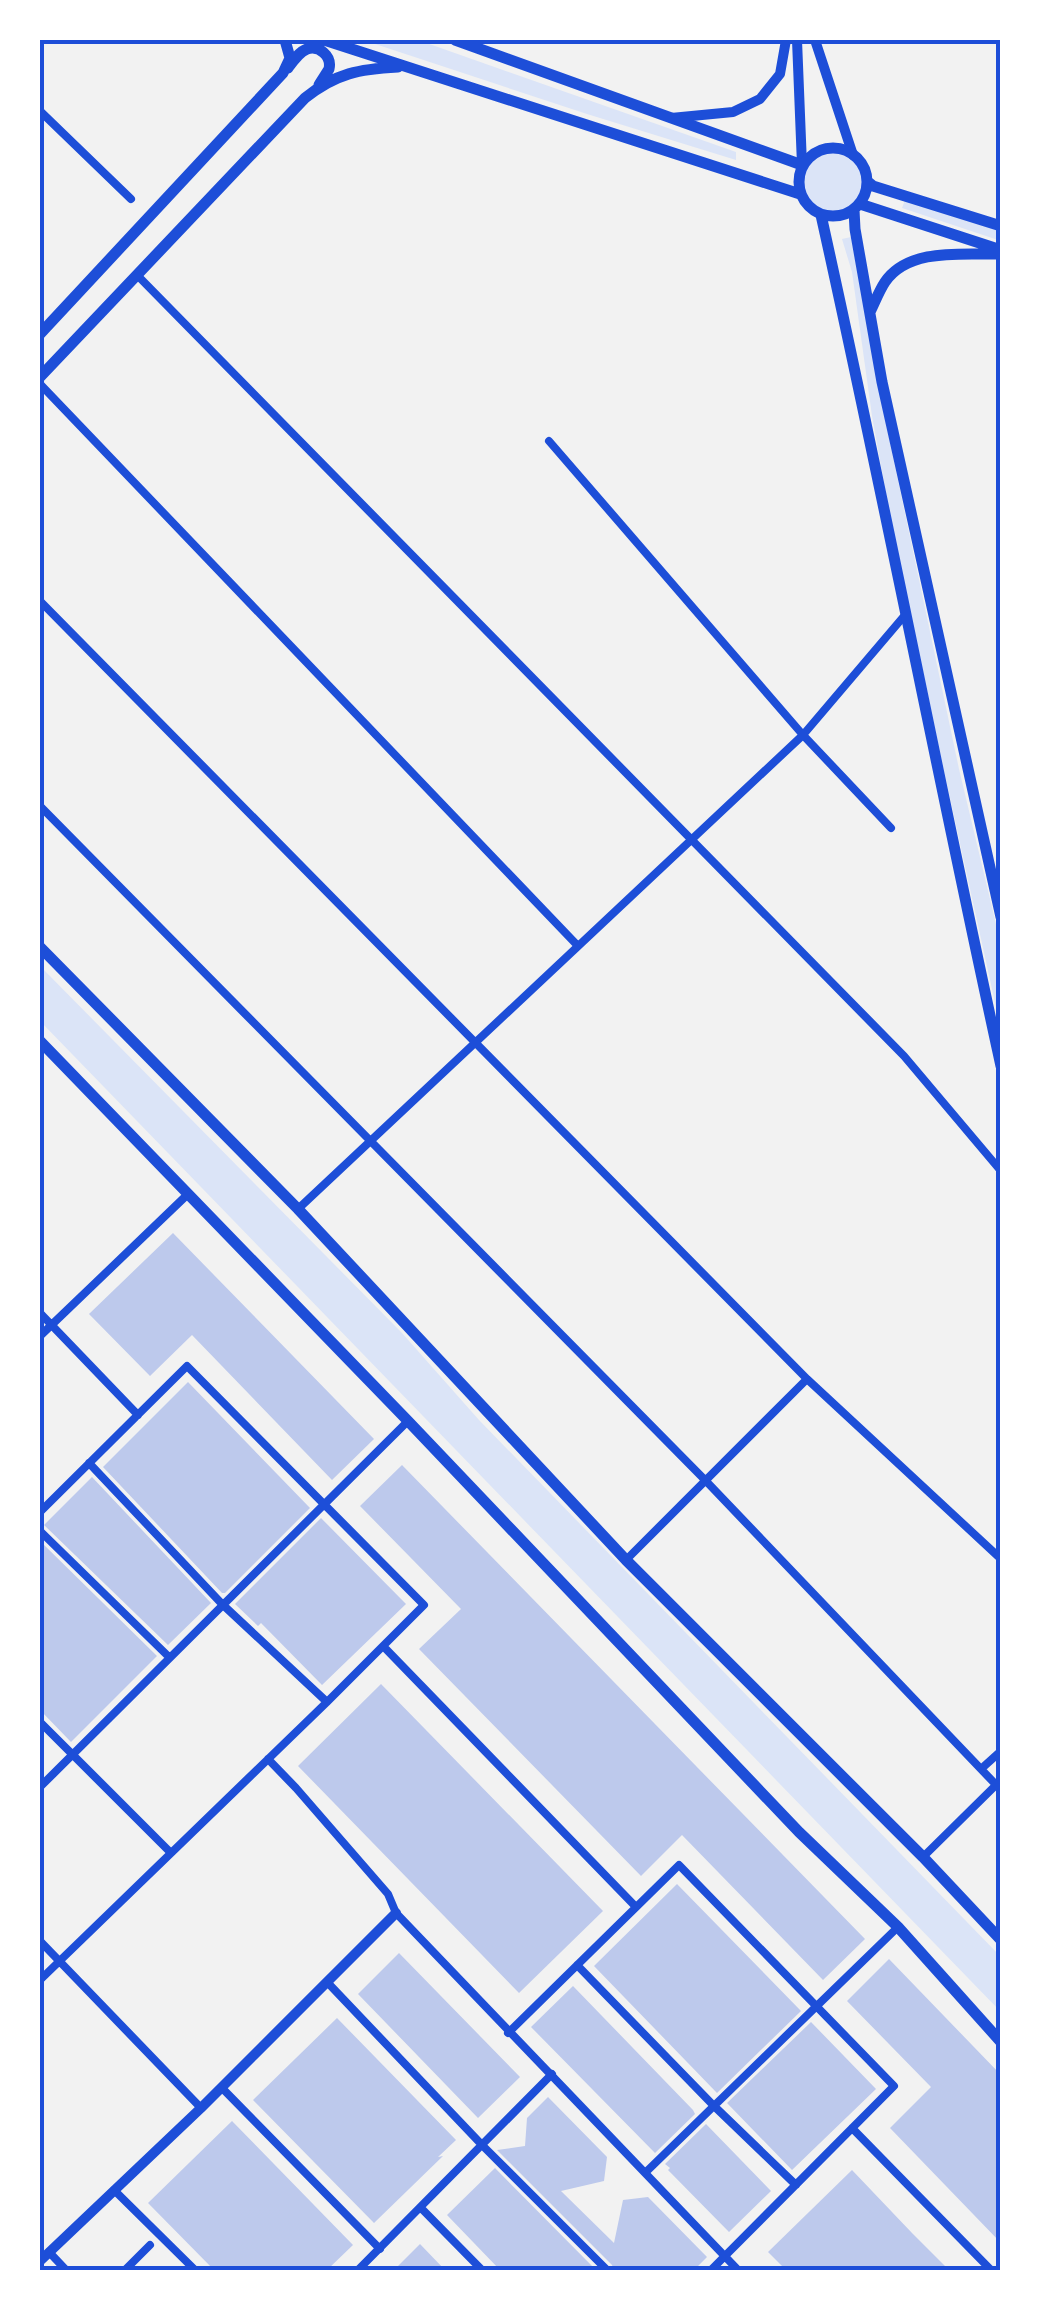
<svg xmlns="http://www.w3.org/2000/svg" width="1041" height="2310" viewBox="0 0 1041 2310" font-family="Manrope,sans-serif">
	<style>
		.green { fill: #dbe4f7 }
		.building { fill: #bdc9ec }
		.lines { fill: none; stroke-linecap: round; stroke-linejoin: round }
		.minor { stroke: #1d4ed8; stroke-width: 8 }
		.tertiary { stroke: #1d4ed8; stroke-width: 10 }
		.secondary { stroke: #1d4ed8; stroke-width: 11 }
		.neatline { fill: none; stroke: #1d4ed8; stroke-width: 4 }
	</style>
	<rect width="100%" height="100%" fill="#f2f2f2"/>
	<path class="green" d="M363 40H418L736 152V160L587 114Z
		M803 183a30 30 0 1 1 60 0a30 30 0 1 1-60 0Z
		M905 200 1001 229V241L902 208Z
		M851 237 879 390 959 769 1001 945V1030L943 766 889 510 872 416 852 272 842 239Z
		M40 966 402 1333 479 1420 1001 1957V2012L40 1021Z"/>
	<path class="building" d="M173 1233 374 1439 332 1480 192 1335 150 1376 89 1314Z
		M188 1382 310 1508 225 1593H222L103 1467Z
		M402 1465 865 1939 823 1980 682 1835 641 1876 419 1649 461 1609 360 1506Z
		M92 1477 211 1603 168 1645 44 1525Z
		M321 1518 406 1604 322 1685 261 1623 258 1626 235 1604Z
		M40 1541 157 1656 71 1742 40 1710Z
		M381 1684 603 1911 519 1993 298 1766Z
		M677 1884 801 2011 717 2093 594 1966Z
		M399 1953 520 2077 478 2118 358 1994Z
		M889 1959 1001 2075V2243L890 2128 931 2087 847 2001Z
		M573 1986 693 2110 695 2114 655 2153 531 2027Z
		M337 2018 456 2140 438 2157 443 2156 374 2223 253 2100Z
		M811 2022 876 2089 792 2170 727 2103Z
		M548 2097 607 2157 604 2181 561 2191 614 2243 623 2200 648 2197 707 2257 694 2270H614L612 2265 497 2150 525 2146 527 2118Z
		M232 2121 353 2245 327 2270H214L148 2203Z
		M706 2124 771 2191 729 2232 668 2170 670 2168 665 2164Z
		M495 2168 596 2270H500L447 2215Z
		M852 2170 912 2233 949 2270H786L768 2252Z
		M420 2244 445 2270H394Z"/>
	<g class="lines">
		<path class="minor" d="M40 111 131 199
			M138 276 904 1056 1001 1171
			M40 384 578 946
			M549 441 803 735 891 828
			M40 601 807 1379 1001 1559
			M40 806 705 1480 1001 1790
			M298 1209 803 735 905 615
			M40 1313 138 1415
			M40 1336 188 1194
			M89 1463 222 1604 327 1702
			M40 1512 187 1366 424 1605 327 1702 40 1980
			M40 1531 169 1657
			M626 1560 807 1379
			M384 1647 636 1907
			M40 1722 171 1853
			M268 1759 296 1788 388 1894 396 1913 738 2270
			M981 1769 1001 1751
			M40 1787 408 1421
			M923 1857 996 1785
			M40 1941 201 2108
			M577 1965 713 2105 796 2185
			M328 1983 483 2146 607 2270
			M508 2033 679 1865 894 2086 711 2270
			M222 2088 380 2249
			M852 2128 991 2270
			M646 2172 898 1927
			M114 2190 195 2270
			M421 2208 482 2270
			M49 2252 66 2270
			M125 2270 150 2245
			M358 2270 552 2074"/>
		<path class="tertiary" d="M797 40 802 165
			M815 40 853 155
			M671 118 733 112 760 99 780 74 786 40
			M40 2261 201 2108 396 1913"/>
		<path class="secondary" d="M324 40 800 194
			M455 40 802 165
			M288 68C293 61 299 52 307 49 319 45 332 56 329 69 328 71 320 83 319 85
			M799 182a34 34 0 1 1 68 0a34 34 0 1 1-68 0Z
			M867 181 873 186 1001 226
			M860 204 1001 250
			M854 210 855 229 882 382 1001 917
			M821 215C884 498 939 783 1001 1066
			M870 312C875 302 879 291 885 282 909 247 964 255 1001 254
			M40 334 283 73 290 58 285 40
			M40 377 305 98C336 73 360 69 398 67
			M40 947 298 1209 626 1560 923 1857 1001 1940
			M40 1041 408 1421 799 1832 898 1927 1001 2042"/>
	</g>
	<rect width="1041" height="2310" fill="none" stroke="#ffffff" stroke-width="85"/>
	<rect x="42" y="42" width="956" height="2226" class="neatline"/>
</svg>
